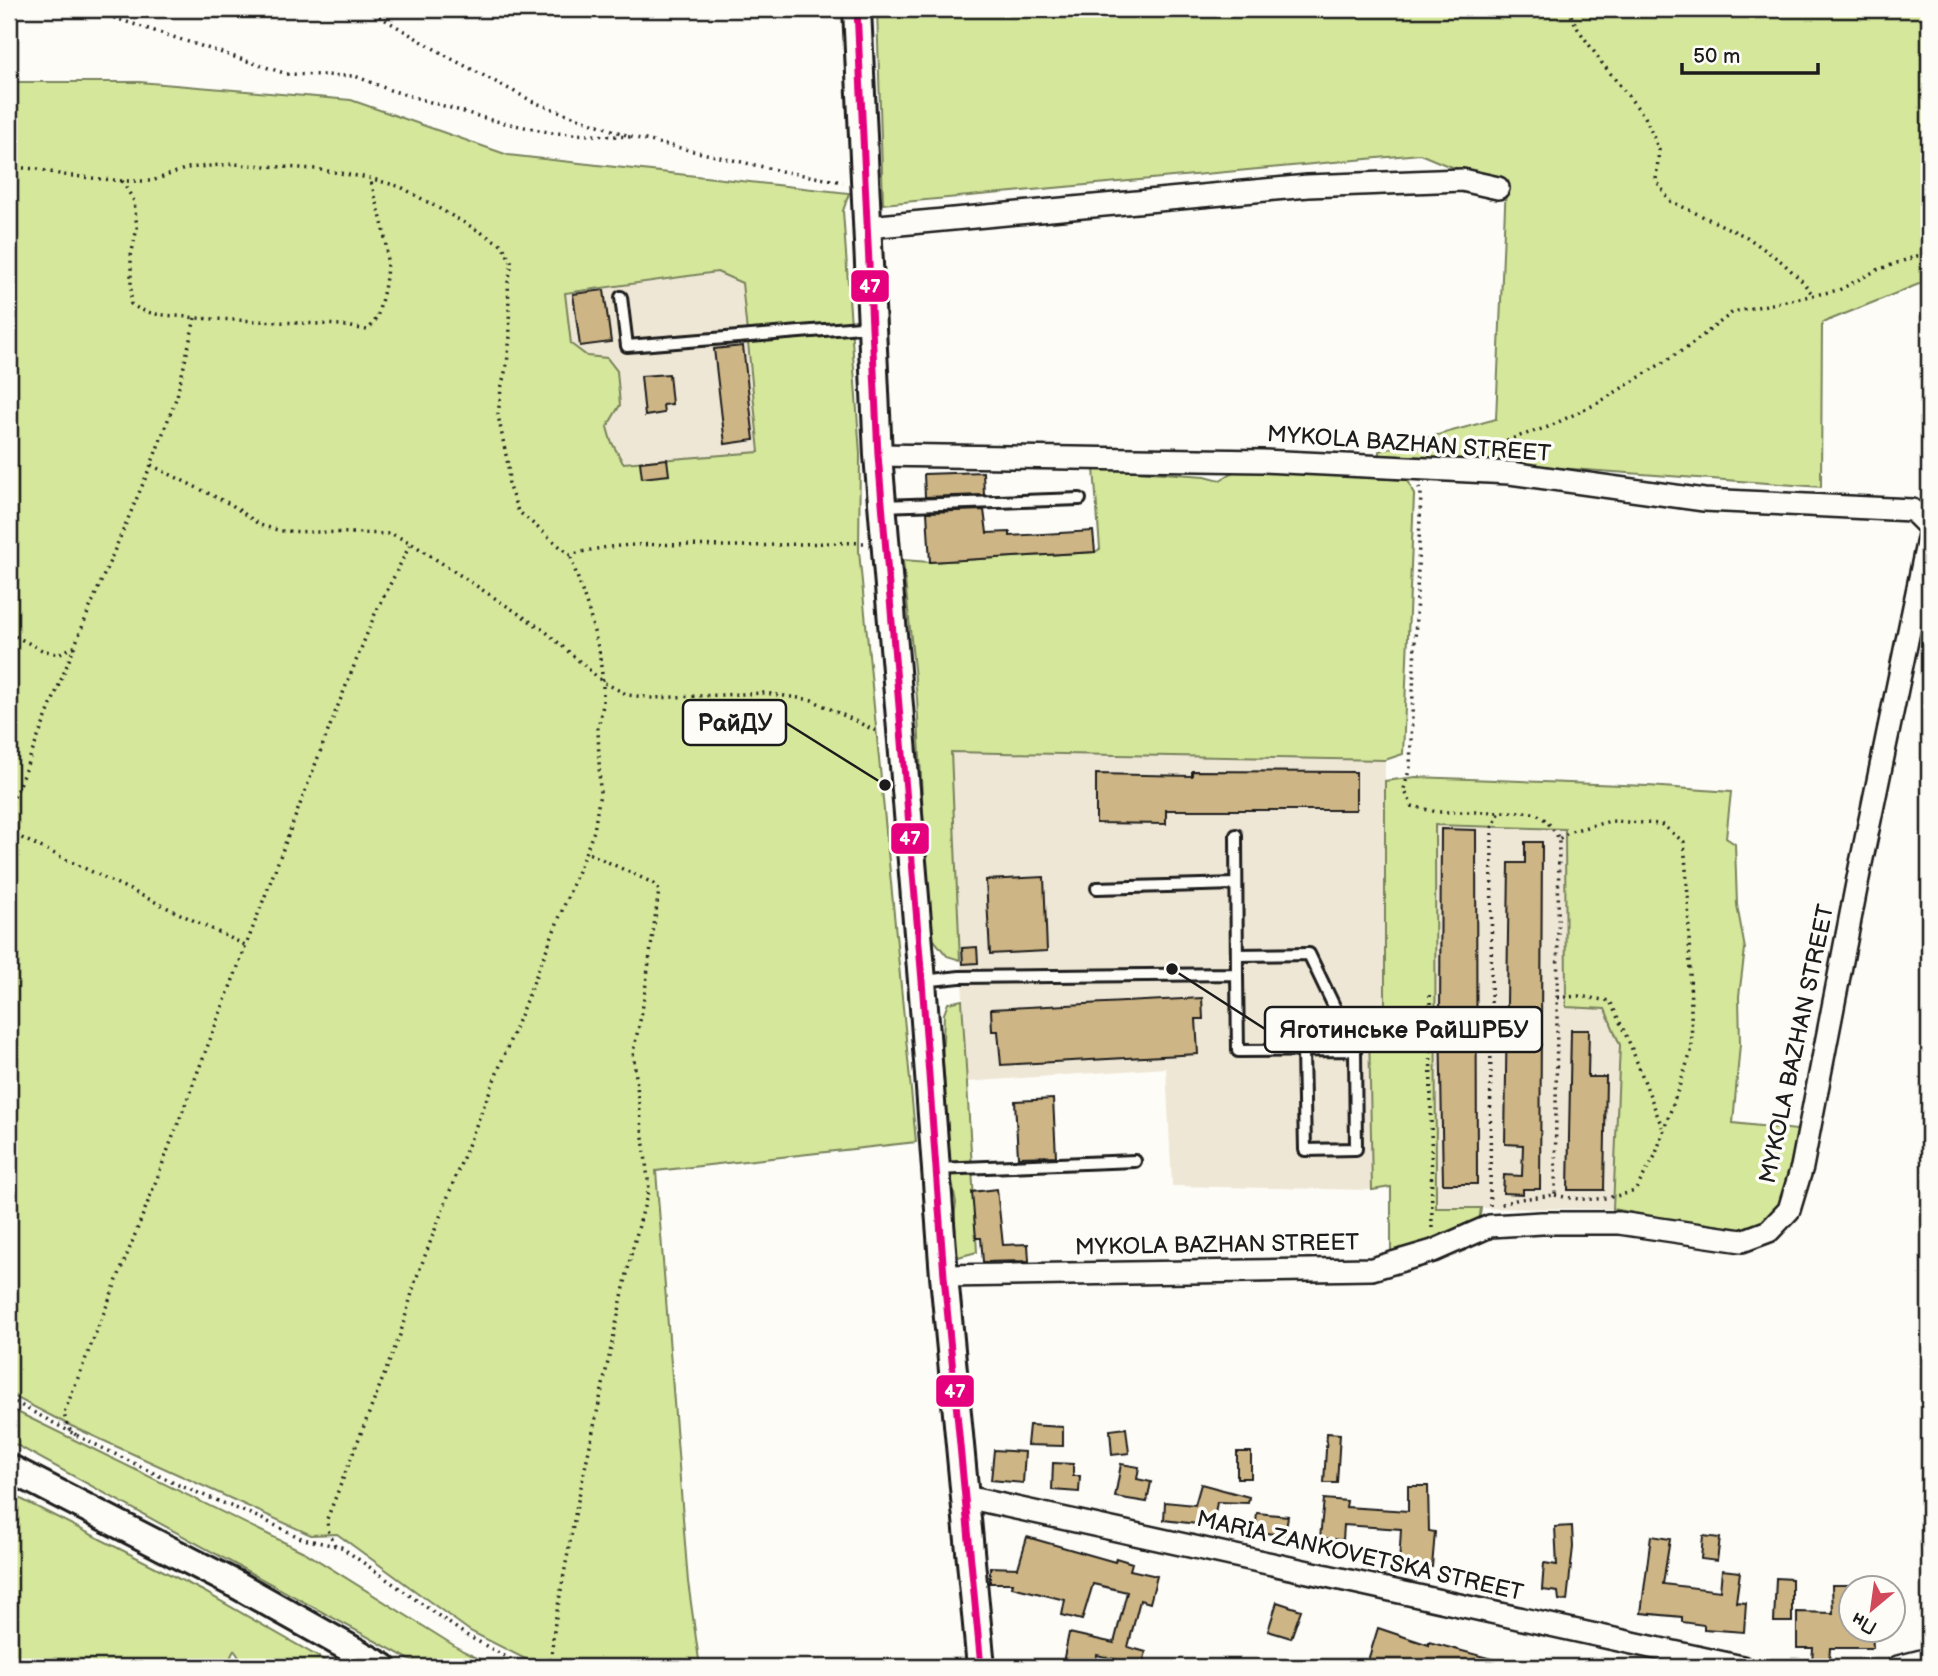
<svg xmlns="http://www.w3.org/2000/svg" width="1938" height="1676" viewBox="0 0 1938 1676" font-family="'Balsamiq Sans',sans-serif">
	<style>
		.built { fill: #efe7d5 }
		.green { fill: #d5e79b; stroke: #78825c; stroke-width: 2; fill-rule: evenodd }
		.building { fill: #cdb585; stroke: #1c1c1c; stroke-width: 2 }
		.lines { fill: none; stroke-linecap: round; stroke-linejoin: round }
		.service-casing { stroke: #1c1c1c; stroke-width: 16 }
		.minor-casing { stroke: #1c1c1c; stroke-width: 26 }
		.tertiary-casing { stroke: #1c1c1c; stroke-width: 32 }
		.path { stroke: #1c1c1c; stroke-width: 3.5; stroke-dasharray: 2 5; stroke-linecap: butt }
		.service { stroke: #fdfcf7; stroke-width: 10 }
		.minor { stroke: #fdfcf7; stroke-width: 21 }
		.tertiary { stroke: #fdfcf7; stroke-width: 26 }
		.bus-1-casing { stroke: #fdfcf7; stroke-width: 12 }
		.bus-1 { stroke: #e5007d; stroke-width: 7 }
		.labels { text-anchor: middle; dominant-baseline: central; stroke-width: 7; stroke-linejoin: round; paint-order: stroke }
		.street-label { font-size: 23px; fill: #1c1c1c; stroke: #fdfcf7 }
		.leader { fill: none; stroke: #1c1c1c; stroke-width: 2.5 }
		.callout-dot { fill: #1c1c1c; stroke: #fdfcf7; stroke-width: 2.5 }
		.callout { fill: #fdfcf7; stroke: #1c1c1c; stroke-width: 2.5 }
		.callout-label { font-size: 24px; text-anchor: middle; font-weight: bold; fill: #1c1c1c }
		.line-badge { stroke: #fdfcf7; stroke-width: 2.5 }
		.badge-label { font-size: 19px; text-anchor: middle; font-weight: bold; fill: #fff }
	</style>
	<rect width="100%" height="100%" fill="#fdfcf7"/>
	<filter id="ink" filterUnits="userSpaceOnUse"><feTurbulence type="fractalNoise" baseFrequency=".0143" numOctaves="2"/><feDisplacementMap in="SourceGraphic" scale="14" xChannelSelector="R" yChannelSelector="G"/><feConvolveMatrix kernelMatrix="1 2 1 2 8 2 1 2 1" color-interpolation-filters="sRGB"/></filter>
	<g filter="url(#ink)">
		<path class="built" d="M774 251 796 475 575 492 550 274Z
			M951 752 1385 760V1025L1369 1027 1372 1190 1172 1186 1166 1068 967 1082Z
			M1435 824 1565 829 1566 1007 1605 1009 1620 1045 1613 1209 1436 1208Z"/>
		<path class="green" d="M877 9H1929V280L1822 323 1821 487 1379 455V451L1496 419 1506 183 1446 165 1420 154 883 204Z
			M9 82H139L351 100 508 155 849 193 843 211 860 454 859 551 916 1142 656 1171 688 1582 700 1667H541L470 1631 337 1534 311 1535 67 1424 9 1394ZM717 272 742 283 759 452 623 463 611 441 607 427 620 405 617 371 607 358 587 356 571 344 565 293Z
			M1094 468 1205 476 1220 480 1237 470 1408 480 1414 495 1403 754 1385 760 951 752 960 960 947 956 929 934 917 698 903 560 930 562 1095 552 1100 549Z
			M1416 777 1648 786 1731 792 1726 838 1735 844 1737 905 1745 949 1739 996 1740 1044 1733 1123 1796 1130 1801 1122 1795 1166 1781 1209 1763 1226 1741 1233 1613 1209 1620 1045 1605 1009 1566 1007 1565 829 1435 825 1436 1208H1481L1479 1222 1391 1256V1187L1372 1190 1369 1027 1385 1025V781Z
			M962 1000 977 1252 958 1257 951 1241 956 1203 944 1136 941 1094 944 1014 948 1003Z
			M9 1408 306 1553 463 1651 495 1667H423L9 1441Z
			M9 1493 203 1591 336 1667H246L234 1650 226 1667H9Z"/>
		<path class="building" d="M604 290 611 342 580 346 573 294Z
			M743 346 754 440 725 444 714 349Z
			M669 374 672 404 663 405 664 413 645 416 641 376Z
			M667 459 669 475 642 478 640 462Z
			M983 472 984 495 925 497 924 474Z
			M984 510 987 533 1010 532V536L1093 531 1095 552 930 562 927 512Z
			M1192 771 1356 772V810H1166V824L1096 823V774L1192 776Z
			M1441 829 1476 830 1477 1184H1443L1440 1019Z
			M1525 842H1542L1541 1031 1540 1189H1523V1194L1503 1193 1504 1175 1522 1176 1523 1145 1505 1144 1509 863H1525Z
			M1044 877 1047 951 990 954 986 880Z
			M977 947 978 963 963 964 962 948Z
			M1202 998 1203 1019H1196L1198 1054 1001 1065 998 1031H992L991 1009Z
			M1571 1030H1589L1588 1077H1606L1604 1190H1568Z
			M1053 1099 1056 1156 1018 1157 1015 1101Z
			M997 1189 1003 1245 1028 1244 1029 1261 983 1262 981 1238H976L972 1192Z
			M1029 1425 1063 1427V1446L1027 1445Z
			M1126 1428 1129 1453 1112 1455 1110 1430Z
			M1327 1433 1340 1434 1337 1483H1324Z
			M994 1450 1025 1452 1023 1483 991 1480Z
			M1237 1452H1251V1478H1237Z
			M1053 1463 1073 1464V1476H1080L1079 1492 1052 1490Z
			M1121 1464 1139 1467 1137 1479 1151 1482 1147 1502 1115 1497Z
			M1201 1484 1249 1497 1248 1503 1217 1502 1213 1526 1164 1520 1165 1502 1195 1505Z
			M1408 1486H1428L1429 1531 1435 1532 1432 1567 1399 1565 1401 1529 1344 1525 1343 1540 1320 1538 1324 1499 1347 1501 1346 1507 1408 1511Z
			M1257 1513 1288 1516 1285 1535 1255 1532Z
			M1572 1526 1573 1547 1567 1601 1559 1600 1558 1592 1542 1590 1544 1563 1557 1565 1555 1527Z
			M1651 1536 1670 1539 1663 1584 1720 1591 1722 1570 1740 1572 1736 1602 1746 1603 1744 1632 1704 1629V1625L1682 1622V1617L1641 1613Z
			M1703 1536 1720 1538 1717 1561 1701 1559Z
			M1027 1537 1115 1562 1116 1558 1132 1563 1130 1570 1157 1576 1150 1603 1140 1600 1128 1647 1146 1652 1142 1666 1097 1655 1094 1667H1062L1069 1633 1114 1643 1127 1592 1093 1584 1082 1620 1062 1615 1065 1600 1012 1587 1013 1583H990V1567L1018 1568Z
			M1776 1578 1792 1579V1622H1774Z
			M1832 1585H1851V1630H1872L1873 1648H1830L1829 1663 1812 1662 1813 1648H1797V1612L1833 1613Z
			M1277 1602 1301 1610 1291 1638 1268 1631Z
			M1378 1628 1429 1645V1642L1503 1662V1667H1366Z"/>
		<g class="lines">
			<defs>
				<path id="service" d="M621 297 627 346 873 326
					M882 506 1080 499
					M1097 888 1236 884
					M1237 955 1309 954 1355 1050
					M1237 974 1238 1051 1355 1050 1356 1149 1305 1150 1303 1051
					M922 981 960 977 1237 974 1236 835
					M936 1169 1135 1161"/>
				<path id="minor" d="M868 227 1308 186 1462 180 1498 188
					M878 455 1263 461 1510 473 1704 500 1912 510 1929 527
					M944 1276 1372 1269 1433 1251 1490 1226 1542 1223H1619L1742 1241 1769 1231 1789 1210 1802 1167 1860 868 1929 534
					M966 1497 1742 1667
					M1898 1667 1929 1659"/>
				<path id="tertiary" d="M857 9 878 455 922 981 944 1276 981 1667
					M9 1468 239 1586 383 1667"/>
			</defs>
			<use href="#service" class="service-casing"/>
			<use href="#minor" class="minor-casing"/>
			<use href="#tertiary" class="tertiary-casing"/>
			<path class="path" d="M87 9 287 74 355 76 390 90 491 120 553 133 632 137
				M367 9 450 58 536 103 632 137 781 171 843 182
				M1568 9 1578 29 1602 63 1645 117 1659 150 1656 180 1670 201 1747 237 1782 262 1801 280 1814 296
				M9 167 38 169 63 175 122 181H152L187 168 233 164 316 169 369 178 401 187 477 230 502 245 512 263 508 282 510 336 507 364 501 389 498 415 508 465 509 487 518 511 570 555C628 538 687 547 747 546 787 545 826 542 866 543
				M122 181 134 201 137 228 131 256V304C151 318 171 314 195 318L341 325 367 330C377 322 378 314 381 302 394 255 383 224 370 179
				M1473 451 1548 427 1598 403 1688 347 1733 312 1839 290 1877 270 1917 256H1929
				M151 465 232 505 260 525 281 531 392 534 411 543 545 631 603 682 628 695 653 698 765 693 812 700 880 733
				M1419 487 1421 493 1410 767 1404 789 1412 806 1437 812H1500
				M9 633 42 650 58 654 74 647
				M9 810 89 610 151 465 177 396 195 318
				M9 832 245 945
				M1430 995 1432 1232
				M1557 998 1578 996 1610 1001 1630 1044 1662 1127
				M1555 1195C1586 1202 1605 1200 1635 1191L1655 1156 1692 1049 1688 896 1684 842 1661 824 1611 821 1571 831 1559 839
				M1490 1206 1492 828 1500 812C1533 812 1541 808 1559 839L1555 1195 1519 1199 1499 1205
				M9 1399 76 1435 176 1484 260 1518 303 1539 341 1547 466 1635 525 1667
				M76 1435 67 1427 64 1413 146 1207 335 713 375 614 411 543
				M335 1545 328 1530 327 1519 400 1335 416 1279 455 1178 594 831 600 793 598 728 603 705V682L599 651 589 612 570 555
				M550 1667 555 1622 576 1510 631 1255 649 1188 633 1052 642 1012 659 890 653 883 586 852"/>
			<use href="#service" class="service"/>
			<use href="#minor" class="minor"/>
			<use href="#tertiary" class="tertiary"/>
			<defs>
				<path id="bus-1" d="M857 9 878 455 922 981 944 1276 981 1667"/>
			</defs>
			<use href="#bus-1" class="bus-1-casing"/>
			<use href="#bus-1" class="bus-1"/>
		</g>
	</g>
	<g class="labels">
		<g class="street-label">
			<text transform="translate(1409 444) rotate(4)">MYKOLA BAZHAN STREET</text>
			<text transform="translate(1797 1044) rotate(-78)">MYKOLA BAZHAN STREET</text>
			<text transform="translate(1217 1245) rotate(-1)">MYKOLA BAZHAN STREET</text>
			<text transform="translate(1360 1556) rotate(13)">MARIA ZANKOVETSKA STREET</text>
		</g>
	</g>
	<path class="leader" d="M885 785L786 723M1172 969L1265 1029"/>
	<g class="callout-dot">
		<circle cx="885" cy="785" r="7"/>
		<circle cx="1172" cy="969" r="7"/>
	</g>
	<g class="callout">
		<rect x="683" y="700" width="103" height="45" rx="7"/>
		<rect x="1265" y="1007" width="277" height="45" rx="7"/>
	</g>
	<g class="callout-label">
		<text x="735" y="731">РайДУ</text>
		<text x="1404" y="1038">Яготинське РайШРБУ</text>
	</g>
	<g class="line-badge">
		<rect x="850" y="269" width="40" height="34" rx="7" fill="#e5007d"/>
		<rect x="890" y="822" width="40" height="33" rx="7" fill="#e5007d"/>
		<rect x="935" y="1374" width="40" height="34" rx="7" fill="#e5007d"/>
	</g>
	<g class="badge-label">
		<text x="870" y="293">47</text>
		<text x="910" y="845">47</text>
		<text x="955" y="1398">47</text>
	</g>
	<rect width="1938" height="1676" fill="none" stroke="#fdfcf7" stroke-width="35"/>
	<rect x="18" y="18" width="1903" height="1641" fill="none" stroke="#1c1c1c" stroke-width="2.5" filter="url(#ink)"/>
	<g transform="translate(1872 1609) rotate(209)"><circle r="33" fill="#fdfcf7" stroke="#a3a29f" stroke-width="2"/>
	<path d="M0-5L12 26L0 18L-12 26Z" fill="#d1495b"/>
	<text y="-10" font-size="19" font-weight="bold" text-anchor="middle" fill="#1c1c1c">Пн</text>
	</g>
	<path d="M1682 63v10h136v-10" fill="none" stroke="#1c1c1c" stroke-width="3.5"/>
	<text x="1693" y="63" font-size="21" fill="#1c1c1c" stroke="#fdfcf7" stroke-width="5" paint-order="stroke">50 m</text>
</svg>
